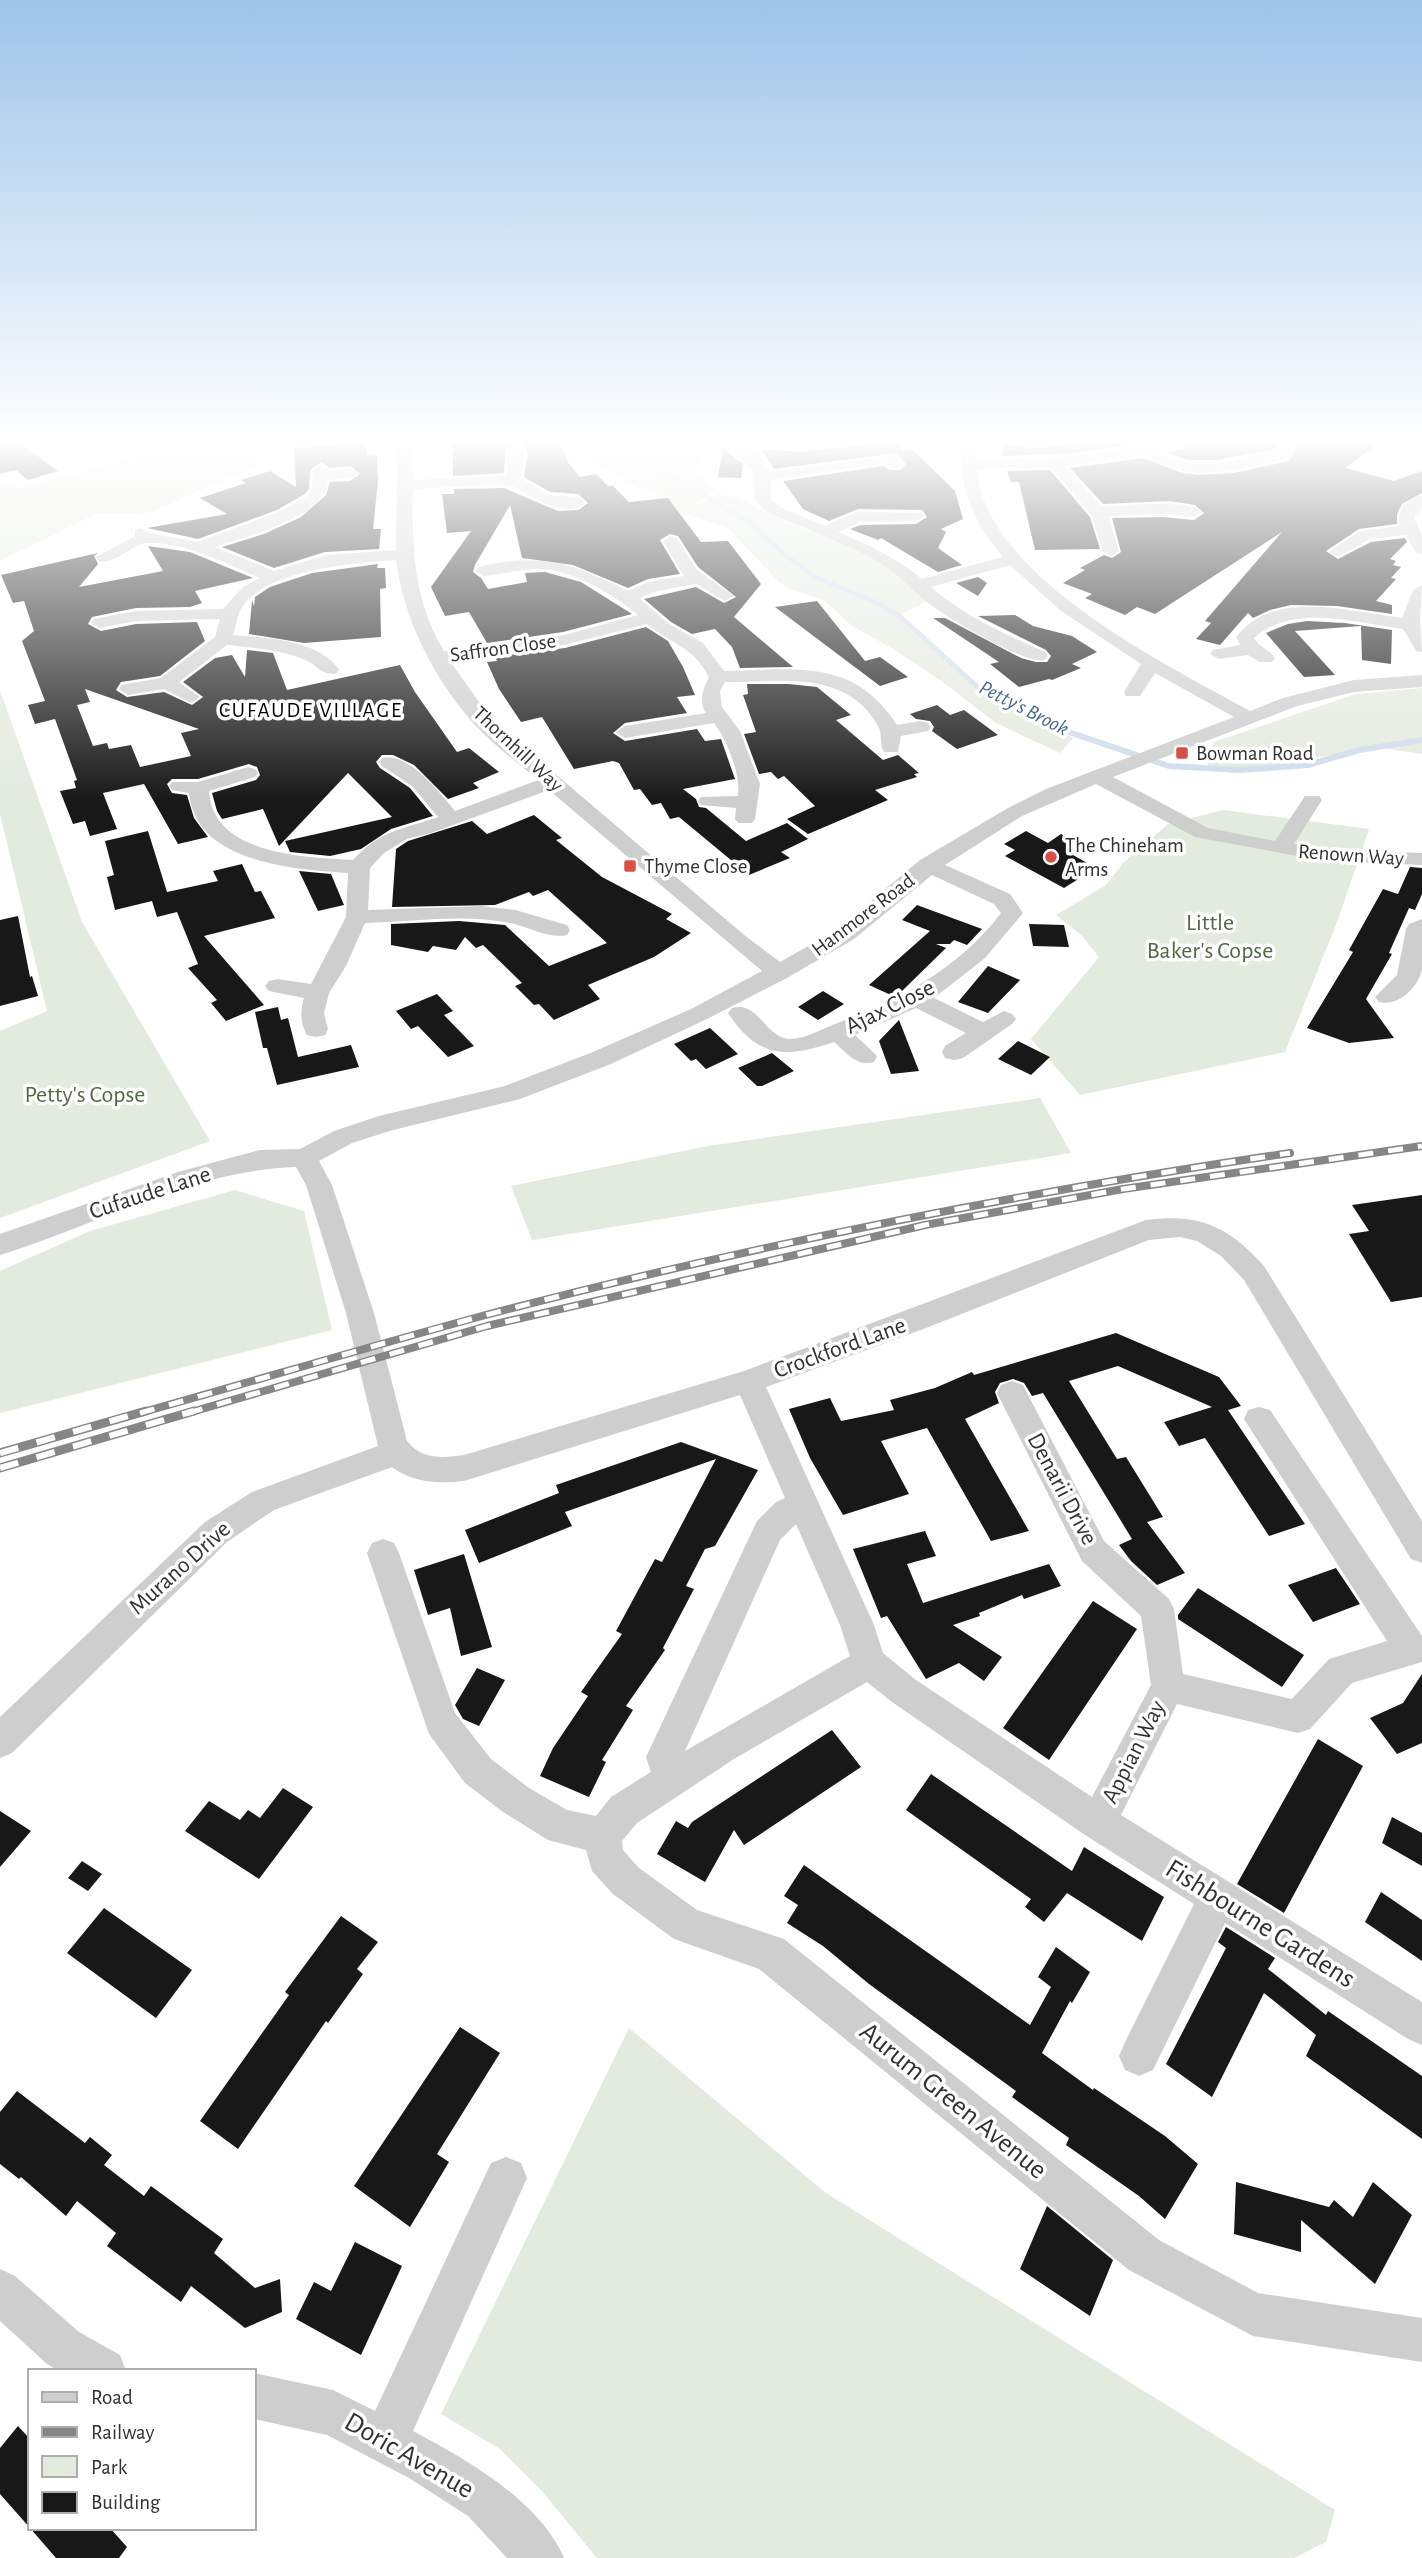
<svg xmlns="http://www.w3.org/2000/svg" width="1422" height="2558" viewBox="0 0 1422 2558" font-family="'Alegreya Sans',sans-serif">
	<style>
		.green { fill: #e3eade }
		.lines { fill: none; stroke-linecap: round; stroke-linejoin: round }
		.stream-far1 { stroke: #cfdceb; stroke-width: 4.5 }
		.stream { stroke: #cfdceb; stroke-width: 6 }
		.building { fill: #181818; fill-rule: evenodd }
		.minor { fill: #cecece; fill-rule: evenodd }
		.rail-far1-casing { stroke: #868686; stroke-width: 8 }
		.rail-casing { stroke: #868686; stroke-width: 9 }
		.rail-far1 { stroke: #fff; stroke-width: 5; stroke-dasharray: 15; stroke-linecap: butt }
		.rail { stroke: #fff; stroke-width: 6; stroke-dasharray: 19; stroke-linecap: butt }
		.poi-dot { fill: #d84f44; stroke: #fff; stroke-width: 2.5 }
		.labels { text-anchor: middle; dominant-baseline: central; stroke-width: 7; stroke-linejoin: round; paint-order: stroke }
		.far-street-label { font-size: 21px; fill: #313131; stroke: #fff }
		.far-water-label { font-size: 21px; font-style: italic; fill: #45678e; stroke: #fff }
		.far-neighbourhood-label { font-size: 21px; letter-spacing: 2px; fill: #000; stroke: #fff }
		.far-poi-label { font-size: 21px; fill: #313131; stroke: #fff; text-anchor: start }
		.park-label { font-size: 24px; fill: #4f6a42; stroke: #fff }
		.street-label { font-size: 24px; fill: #313131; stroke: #fff }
		.near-street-label { font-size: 28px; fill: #313131; stroke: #fff }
	</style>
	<rect width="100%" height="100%" fill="#fff"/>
	<path class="green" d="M188 443H285L281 453 148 514 98 513 0 561V482L19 488Z
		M573 443H693L702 469 687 468 718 489 688 510 720 493 740 498 767 513 805 530 820 533 876 559 934 598 899 615 962 674 993 698 1073 738 1060 753 996 723 944 683 890 647 852 626 825 601 788 588 779 582 728 528 682 513 654 493 642 490 576 453Z
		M1422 688V754L1376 747 1231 773 1207 764 1214 742 1356 694Z
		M0 690 82 922 210 1141 0 1218V1031L47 1011 0 814Z
		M1223 810 1369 829 1339 917 1285 1052 1080 1095 1031 1039 1099 957 1081 935 1056 915 1106 885 1123 863 1168 824Z
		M1040 1098 1071 1153 532 1240 511 1186 708 1146Z
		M235 1190 304 1211 332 1330 0 1413V1271L90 1231Z
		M629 2028 826 2193 1335 2510 1326 2542 1294 2558H597L540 2489 500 2449 441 2414Z"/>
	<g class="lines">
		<path class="stream-far1" d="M610 443 622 454 699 492 750 523 785 555 817 578 873 601 901 617 982 691 990 695"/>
		<path class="stream" d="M986 693 1054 727 1169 766 1240 770 1308 765 1359 750 1422 740"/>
	</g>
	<path class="building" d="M0 443H20L58 471 28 480 16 470 0 474Z
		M365 443 367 456 377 455 378 481 373 529H381L379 549 325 552 274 568 222 547 264 534 301 517 326 495 330 482 350 481 360 474 351 466 330 468 321 462 310 470 309 489 305 494 277 510 198 539 147 528 227 514 200 498 246 483 241 480 270 471 296 487 294 447Z
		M483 443H506L504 473 453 476V445Z
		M525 443H560L567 461 580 477 596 474 608 486H613L629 502 668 498 701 542 728 541 761 584 734 617 793 667 740 668 732 647 715 629 692 634 671 622 644 599 696 587 724 603 736 597 698 567 678 536 670 534 660 540 680 574 648 579 628 588 573 565 522 558 510 505 475 565 473 572 481 578 488 589 527 582 525 573 545 572 581 582 632 614 563 632 487 643 469 612 445 616 431 587 471 531 447 533 442 494H454V489L504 488 558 511 578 510 588 503 578 494 550 492 524 477 528 454Z
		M876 443H894L904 451 913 450 955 491 963 519 941 529 946 532 938 548 962 565 938 572 881 538 878 540 850 529 861 525 916 524 927 517 922 510 858 509 829 521 803 509 783 481 884 466 890 470H900L906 464 896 453 774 469 761 449 801 452Z
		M1079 443H1145L1072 453 1002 456 1004 444 1041 447Z
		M1186 443H1279L1275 449 1217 460H1188L1167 453 1182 449Z
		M1293 443H1378L1345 468 1394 481 1422 471V493L1402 504 1397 514V524L1359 529 1326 551 1338 559 1371 542 1405 538 1407 542 1390 559 1396 561 1393 565 1401 567 1391 578 1396 579 1376 601 1392 605V614L1337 606 1291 605 1270 610 1253 618 1248 613 1220 645 1196 639 1211 623 1205 621 1282 532 1155 614 1137 607 1125 615 1085 598 1092 594 1063 583 1085 570 1080 568 1104 555 1112 558 1121 552 1112 518 1163 517 1194 520 1204 513 1195 505 1169 501 1103 504 1070 468 1144 458 1179 472 1197 475 1234 473 1289 461 1296 448Z
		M723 448 743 464 741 478 718 477Z
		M1050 470 1090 517 1100 549 1035 550 1019 482H1011L1007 471Z
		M148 546 190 552 253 578 195 591 202 603 190 607 136 608 92 617 88 624 101 631 136 624 197 622 205 641 160 676 121 682 116 690 127 697 164 692 192 705 203 697 183 682 215 658 232 655 245 677 247 650 273 653 287 690 400 665 415 692 457 752 469 748 499 772 473 783 479 788 448 799 414 765 393 755H382L376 762 380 768 410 788 433 816 391 829 361 849 330 856 290 852 285 841 392 817 348 773 279 846 263 809 222 819 217 811 212 793 256 780 260 775 257 767 249 764 198 779H172L167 784 172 793 187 795 194 818 208 837 178 844 144 784 103 793 117 829 90 836 85 821 73 824 60 791 76 788 74 781 77 780 55 719 35 724 28 705 45 701 22 641 34 631 24 601 13 603 1 575 98 553 94 556 98 564 79 587 163 571ZM85 689 199 729 181 733 191 756 140 767 131 745 109 749 107 743 93 746 77 705 90 702Z
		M378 564 377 568H385L386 588 380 589 381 637 304 643 249 634 252 600 254 606 255 597 270 587 312 573Z
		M978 577 987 583 978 596 956 583Z
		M817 601 865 661 880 657 908 677 880 686 775 607Z
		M1015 615 1033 626 1072 636 1097 652 1072 664 1081 668 1052 680 1049 679 1019 687 990 664 999 662 933 618H945L1021 658 1036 662H1047L1051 656 1046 650 978 616Z
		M1307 621 1345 623 1392 630 1391 664 1362 660 1361 626 1295 631 1335 675 1304 677 1266 633 1288 624Z
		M646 627 668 641 683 667 695 695 677 697 687 713 625 723 613 733 625 741 697 729 705 741 721 739 735 779 683 789 696 799 699 807 706 808 746 841 787 823 808 839 781 852 790 858 749 875 679 817 670 819 661 803 652 805 640 789 634 790 619 763 613 761 574 769 542 717 521 722 499 689 487 662 497 661 495 657 565 648Z
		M747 684H789L817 687 851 715 836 720 883 760 898 755 919 773 914 774 917 777 875 790 888 800 808 834 787 819 815 806 784 776 778 779 771 772 759 774 744 734 756 732 743 695 748 694Z
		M937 705 950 715 964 710 998 735 957 749 932 731 934 727 930 721 916 719 910 714Z
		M534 815 562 838 556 840 602 877 672 914 666 919 691 933 654 957 588 985 600 999 554 1020 539 1004 534 1005 515 986 522 983 483 945 476 948 465 937 456 950 433 946 428 952 391 945V924L459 921 505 925 549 966 607 943 548 890 533 896 529 892 495 905 392 907 396 849 408 841 472 821 487 834Z
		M148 831 167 892 218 881 213 871 242 864 255 892 261 891 275 918 204 936 264 1005 226 1021 211 1003 217 1000 188 968 198 964 177 912 157 917 152 901 115 910 107 877 114 875 105 841Z
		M1026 831 1048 843 1061 834 1086 847 1073 855 1096 868 1064 888 1005 856 1015 850 1004 844Z
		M1410 867 1422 868V894L1415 910 1409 908 1389 953 1392 954 1366 999 1394 1038 1349 1043 1307 1028 1353 952 1349 950 1383 889 1398 894Z
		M299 871 331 874 344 905 318 911Z
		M917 905 982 929 967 945 954 940 950 944H936L946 948 902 991 893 996 869 985 930 931 902 920Z
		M18 916 30 977 32 976 38 996 0 1006V920Z
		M1029 924 1064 925 1069 947 1033 946Z
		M988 966 1020 980 988 1013 958 1002Z
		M823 991 844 1004 818 1020 798 1007Z
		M437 994 453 1011 444 1015 474 1046 448 1057 418 1026 411 1029 396 1011Z
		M278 1007 281 1020 288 1018 298 1057 351 1045 359 1067 277 1085 267 1048H263L255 1012Z
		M899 1020 919 1071 891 1074 879 1041Z
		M710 1028 738 1054 706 1069 696 1059 691 1061 674 1044Z
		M1018 1041 1050 1057 1031 1075 998 1059Z
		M772 1053 794 1071 762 1086H757L738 1068Z
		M1422 1195V1297L1391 1302 1349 1234 1369 1231 1352 1205Z
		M1116 1333 1219 1377 1241 1406 1228 1410 1305 1524 1269 1536 1205 1438 1179 1446 1164 1422 1212 1407 1118 1366 1069 1381 1117 1459 1126 1457 1163 1517 1147 1522 1185 1573 1157 1585 1131 1561 1119 1545 1132 1539 1043 1393 1032 1396 1024 1383 1013 1379 1000 1383 995 1392 999 1403 965 1419 1029 1531 991 1541 927 1428 881 1441 909 1494 843 1515 810 1458 789 1409 830 1398 841 1421 894 1410 890 1400 935 1388 972 1372 974 1375Z
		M681 1442 758 1470 715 1546 705 1549 686 1586 694 1589 663 1648 665 1650 626 1706 633 1710 602 1760 606 1762 589 1797 540 1776 553 1748 588 1696 581 1692 622 1634 616 1631 655 1559 662 1562 716 1459 565 1512 572 1526 479 1563 465 1530 559 1493 556 1485Z
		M925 1531 936 1556 907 1564 923 1603 1049 1564 1061 1586 1024 1599 1022 1595 979 1613 980 1616 953 1625 1002 1657 984 1681 959 1663 926 1679 887 1616 881 1618 853 1549Z
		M464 1554 492 1647 461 1656 450 1608 428 1615 414 1570Z
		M1336 1568 1360 1604 1313 1622 1288 1585Z
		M1198 1588 1304 1655 1282 1687 1178 1619V1615Z
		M1093 1601 1137 1629 1049 1760 1003 1728Z
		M477 1668 505 1680 479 1726 463 1719 455 1705Z
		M1422 1674V1743L1397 1754 1370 1718 1403 1703Z
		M832 1730 861 1767 744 1845 734 1830 705 1882 657 1854 676 1821 688 1828 692 1822Z
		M1318 1739 1363 1766 1284 1913 1237 1884Z
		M931 1774 1072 1871 1084 1847 1164 1897 1142 1941 1067 1893 1044 1922 1025 1907 1031 1899 906 1810Z
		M283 1788 313 1807 259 1879 185 1831 209 1801 240 1820 248 1810 260 1818Z
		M0 1811 31 1831 0 1867Z
		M1392 1817 1422 1833V1866L1382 1843Z
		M82 1861 102 1874 88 1891 68 1878Z
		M804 1865 1030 2025 1051 1987 1038 1977 1056 1947 1090 1972 1072 2003 1070 2001 1042 2053 1093 2090 1094 2088 1165 2136 1198 2164 1165 2219 1139 2196 1066 2145 1069 2138 1012 2097 1016 2091 869 1984 823 1946 787 1923 798 1905 784 1896Z
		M1381 1892 1422 1920V1961L1365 1922Z
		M104 1908 192 1970 156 2018 67 1953Z
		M341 1916 378 1942 357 1969 363 1974 328 2023 326 2021 238 2149 200 2121 289 1995 285 1992Z
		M1226 1927 1275 1958 1268 1969 1326 2015 1328 2011 1422 2076V2139L1306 2056 1316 2035 1264 1993 1212 2097 1166 2064 1226 1948 1218 1942Z
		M460 2027 500 2053 437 2154 449 2162 410 2227 354 2186Z
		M17 2091 85 2143 90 2137 112 2155 104 2165 144 2196 151 2186 223 2239 214 2253 255 2288 280 2279 282 2312 245 2328 191 2286 181 2302 107 2246 116 2233 77 2201 66 2216 21 2177 19 2179 0 2164V2112Z
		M1236 2182 1329 2207 1334 2200 1353 2217 1373 2182 1412 2215 1375 2284 1301 2220V2252L1234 2234Z
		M1047 2206 1113 2260 1090 2316 1020 2269Z
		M355 2242 402 2266 361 2355 296 2319 314 2282 331 2291Z
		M18 2426 30 2439V2528L0 2494V2448Z
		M30 2528H110L127 2547 119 2558H56Z"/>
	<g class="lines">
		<path class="minor" d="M56 443H78L76 446 50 454 42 449Z
			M397 443H411L413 480 506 476 509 454 508 443H522L525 454 521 478 549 495 578 497 586 502C565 523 530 493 511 486 501 482 430 489 413 489 412 548 413 599 444 651L564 635 638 615C616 596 575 572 545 569 526 568 503 574 484 576L476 571 478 567C540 552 573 563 628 591L648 582 684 576 663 541 671 536 677 538 696 569 734 596 725 601 696 584 658 591 639 598 669 624 703 643 724 671C795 670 853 657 897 725L921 721 928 723 931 727 928 731 901 736 898 752H884C879 744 883 735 878 726 847 669 779 682 725 682L720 691 722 707 740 731 760 784 755 819 752 823H738L735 819 736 808 701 805 698 801 701 797 738 796C741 774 727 740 714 723L625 738 615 732 625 726 706 713C698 701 703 689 709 677 692 645 673 646 647 624L564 645 450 661 491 719 743 934 780 962 838 929 920 860 1008 808 1046 789 1234 717 1155 673 1140 696H1126L1124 692 1141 664 1061 611 1010 565 931 587C964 616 1005 634 1045 652L1048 656 1045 660C1026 665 954 621 935 608 913 593 897 571 872 558 839 541 803 528 768 513L755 500C755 452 745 472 726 443 746 443 761 452 769 472L894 455 903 464 900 467H890L885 463 771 480V499L780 507 824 526 858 512 922 513 924 516 916 521 860 522 838 532C868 545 896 557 922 579L1003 557C971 518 960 491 961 443H975L977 460 1072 456 1160 443H1183L1181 446 1160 452C1196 476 1238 457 1277 451L1281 444H1291L1294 447 1288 458C1241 470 1188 485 1145 455L1065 466 1102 507C1123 506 1187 498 1202 512L1194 517 1163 514 1108 516 1119 551 1111 556 1103 551 1092 516 1051 467 977 469C984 576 1167 665 1250 711L1283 698 1354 680 1422 675V687L1354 692 1297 706 1113 777 1208 828 1275 841 1305 796H1319L1322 800 1294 844 1324 849 1422 853V865L1324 861 1195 837 1096 784 1022 816 945 865 1010 894 1023 913 985 958 934 998 983 1022 1004 1011 1012 1014 1016 1019 1012 1024 963 1058 954 1060 945 1058 942 1052 945 1046 966 1033 916 1008 855 1035 877 1056 874 1062C856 1067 847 1053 834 1042 787 1058 758 1059 728 1013L732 1008C756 1001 763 1031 784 1038 798 1042 818 1031 830 1026 897 1000 956 972 1001 913L994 904 932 875 854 939 787 978 707 1019 611 1064 520 1099 393 1130 352 1143 319 1161 332 1185 374 1313 407 1441C422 1460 442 1458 464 1455L744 1371 1146 1220C1199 1213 1228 1226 1264 1266L1422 1521V1563L1411 1559 1244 1280 1221 1256 1197 1241 1180 1237 1149 1240 926 1328 766 1387 874 1625 883 1653 916 1680 1092 1797 1151 1685 1141 1616 1082 1561 997 1393 1001 1385 1012 1381 1023 1385 1104 1541 1169 1599 1174 1609 1183 1674 1292 1699 1329 1659 1387 1641 1244 1419 1248 1410 1259 1407 1270 1410 1422 1636V1662L1352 1683 1310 1729 1298 1733 1177 1704 1121 1815 1422 2002V2045L1408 2039 1225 1923 1153 2070 1139 2076 1125 2070 1119 2056 1125 2042 1194 1904 1085 1835 892 1702 867 1682 734 1759 637 1823 622 1841 623 1850 639 1868 697 1910 784 1939 1159 2240 1258 2293 1422 2318V2362L1253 2336 1129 2270 759 1969 674 1939 613 1894 592 1871 586 1850 548 1840 503 1812 465 1783 429 1734 367 1553 372 1543 383 1539 394 1543 399 1553 455 1713 491 1759 529 1788 567 1810 596 1816 611 1797 651 1772 646 1757 757 1521 776 1502 785 1498 740 1395 464 1481C439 1484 413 1483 392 1467L274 1510 227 1542 12 1753 0 1758V1717L205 1522 252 1492 378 1446 346 1313 306 1185 296 1167C193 1170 97 1225 0 1255V1234L178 1172 260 1150 300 1149 334 1131 379 1116 505 1086 593 1052 691 1009 762 971 549 790 431 833 407 839 384 853 370 868 368 910 481 906 515 910 567 925 570 930 567 935C550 939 531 928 514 924 467 913 413 922 365 923L346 966 329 993 324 1013 328 1029 325 1035 316 1037 307 1035C300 1022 300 1012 304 998L269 991 265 986 269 981 277 979 311 984 346 917 348 873C295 869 196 864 189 793L172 790 169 786 172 782H198L248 767 255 769 258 773 255 777 209 791C213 856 307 857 353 860 382 829 401 830 438 817L412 786 382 766 379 762 382 758C408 751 440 793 455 811L538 780C518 763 495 746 477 727 436 683 403 619 396 560 356 563 263 569 241 609 237 616 236 627 233 635 268 638 316 639 339 669L337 673C321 677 316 663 303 659 278 649 253 648 227 645L179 682 200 697 191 703 164 689 128 695 119 689 121 685 161 678 215 637 220 619 136 621 100 628 91 623 94 619 136 611 223 609 243 587 260 578C227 564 185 542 149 543 131 543 117 565 98 561L96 557 135 536V530L141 528 150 533 198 542 278 512 307 496 312 490 313 470 321 465 329 471 350 468 358 473 350 478 328 480C327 517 245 537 214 547L274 571 326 555 396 550ZM796 1524 840 1625 850 1656 685 1751 780 1540Z
			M1422 495V507L1414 517 1422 535V554L1416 553 1406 535 1370 539 1337 557 1329 552 1360 531 1400 526C1395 510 1407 499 1422 495Z
			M1422 585 1420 618 1422 652 1416 651 1403 629C1356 623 1294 603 1254 638 1260 648 1269 649 1275 658L1272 662H1260L1248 655 1219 659 1210 654 1213 650 1240 645 1236 637C1272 588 1352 612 1402 618L1413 590Z
			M1422 919C1422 935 1422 953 1422 969 1419 988 1397 1007 1379 1002L1375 997 1397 975 1406 929 1409 924Z
			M506 2157 521 2163 527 2178 413 2431C466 2459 540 2501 564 2558H507L468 2516 409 2478 327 2435 254 2419V2373L333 2390 375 2411 491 2163Z
			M0 2269 15 2276 79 2332 120 2355 126 2371H59L47 2364 0 2321Z"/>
		<defs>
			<path id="rail-far1" d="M140 1413C254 1381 368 1347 482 1316 748 1246 1018 1193 1290 1153
				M188 1413 487 1326 925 1225 1123 1189 1422 1146"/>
			<path id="rail" d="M0 1453 146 1411
				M0 1468 194 1411"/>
		</defs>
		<use href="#rail-far1" class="rail-far1-casing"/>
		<use href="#rail" class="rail-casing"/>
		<use href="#rail-far1" class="rail-far1"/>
		<use href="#rail" class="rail"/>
	</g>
	<linearGradient id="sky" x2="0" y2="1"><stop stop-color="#9ec4e9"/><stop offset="0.55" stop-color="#fff"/><stop offset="1" stop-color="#fff" stop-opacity="0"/></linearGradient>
	<rect width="1422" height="801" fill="url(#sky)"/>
	<g class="poi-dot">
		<rect x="1175" y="746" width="14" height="14" rx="3.5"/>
		<circle cx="1051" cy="857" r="7"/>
		<rect x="623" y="859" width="14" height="14" rx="3.5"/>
	</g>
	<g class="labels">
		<g class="far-street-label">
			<text transform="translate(503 648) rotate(-8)">Saffron Close</text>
			<text transform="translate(518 749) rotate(43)">Thornhill Way</text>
			<text transform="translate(1351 855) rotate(4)">Renown Way</text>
			<text transform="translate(863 915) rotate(-37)">Hanmore Road</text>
		</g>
		<g class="far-water-label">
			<text transform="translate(1024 708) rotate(27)">Petty's Brook</text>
		</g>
		<g class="far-neighbourhood-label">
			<text x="311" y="710">CUFAUDE VILLAGE</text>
		</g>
		<g class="far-poi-label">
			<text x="1196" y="753">Bowman Road</text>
			<text x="1065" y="845">The Chineham<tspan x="1065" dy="24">Arms</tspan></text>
			<text x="644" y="866">Thyme Close</text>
		</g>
		<g class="park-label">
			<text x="1210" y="923">Little<tspan x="1210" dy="28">Baker's Copse</tspan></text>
			<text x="85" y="1095">Petty's Copse</text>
		</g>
		<g class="street-label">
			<text transform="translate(890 1007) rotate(-26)">Ajax Close</text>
			<text transform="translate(150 1193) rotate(-18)">Cufaude Lane</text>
			<text transform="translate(840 1348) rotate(-20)">Crockford Lane</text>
			<text transform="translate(1062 1489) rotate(62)">Denarii Drive</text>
			<text transform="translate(180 1568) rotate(-42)">Murano Drive</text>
			<text transform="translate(1134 1752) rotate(-63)">Appian Way</text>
		</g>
		<g class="near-street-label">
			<text transform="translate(1260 1924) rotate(32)">Fishbourne Gardens</text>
			<text transform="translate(953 2101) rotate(39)">Aurum Green Avenue</text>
			<text transform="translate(409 2456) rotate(30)">Doric Avenue</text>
		</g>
	</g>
	<rect x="28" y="2369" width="228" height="161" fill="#ffffff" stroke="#adadad" stroke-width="2"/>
	<rect x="42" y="2392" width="35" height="10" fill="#cecece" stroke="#adadad" stroke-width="2"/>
	<text x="91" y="2404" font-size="21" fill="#313131">Road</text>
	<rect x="42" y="2427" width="35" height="10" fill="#868686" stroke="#adadad" stroke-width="2"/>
	<text x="91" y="2439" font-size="21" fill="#313131">Railway</text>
	<rect x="42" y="2456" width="35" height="21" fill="#e3eade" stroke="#adadad" stroke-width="2"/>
	<text x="91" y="2474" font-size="21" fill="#313131">Park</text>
	<rect x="42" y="2492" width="35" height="21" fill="#181818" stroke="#adadad" stroke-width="2"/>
	<text x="91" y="2509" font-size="21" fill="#313131">Building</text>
</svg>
